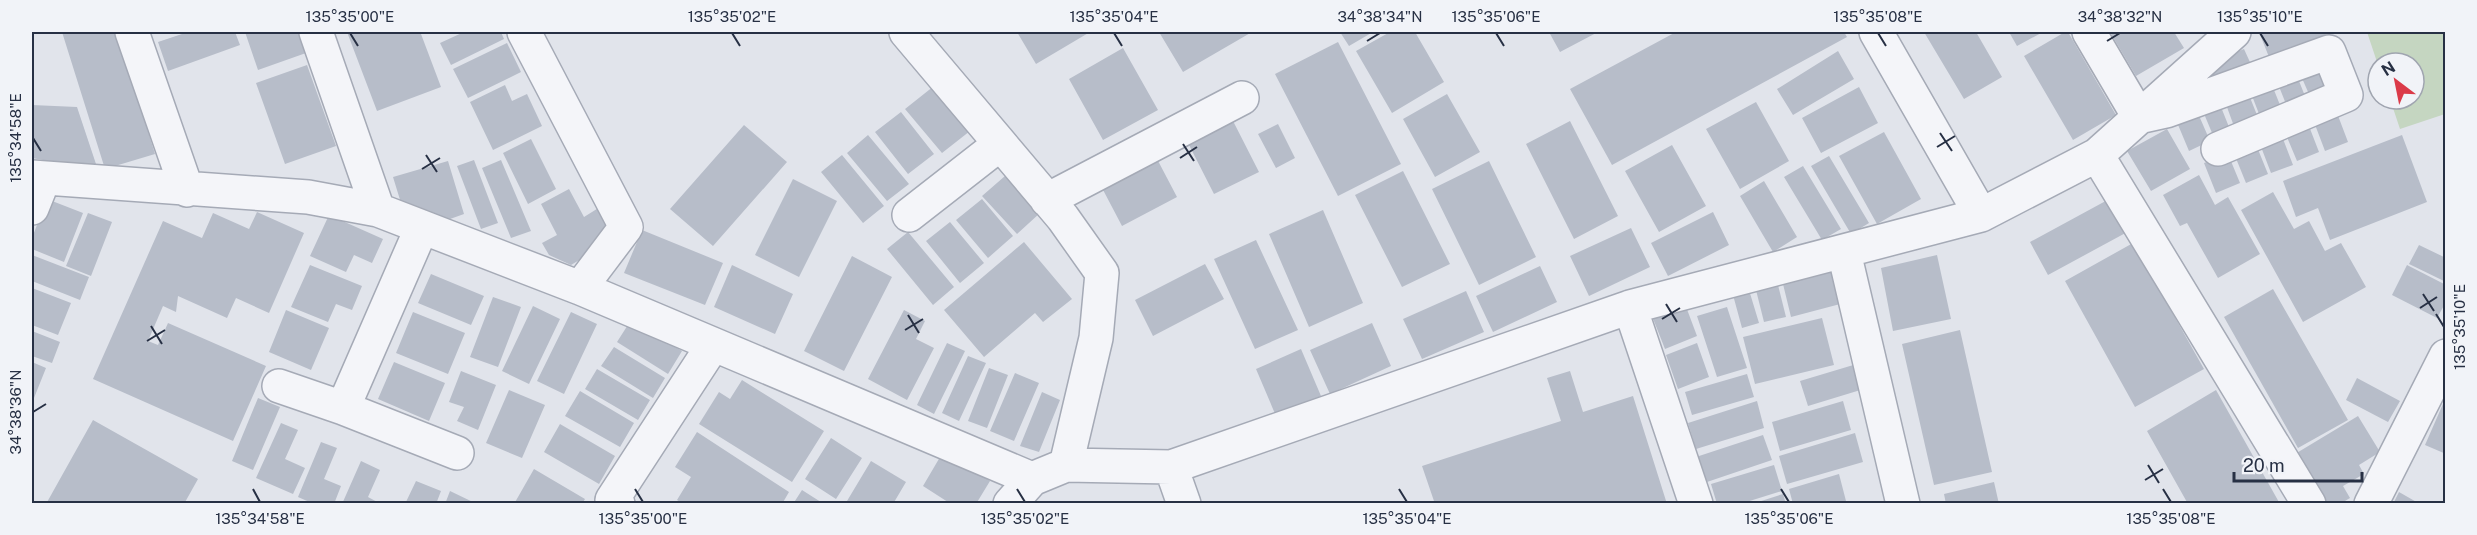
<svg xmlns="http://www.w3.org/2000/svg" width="2477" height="535" viewBox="0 0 2477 535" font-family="'Public Sans',sans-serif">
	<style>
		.green { fill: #c5d6c1 }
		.building { fill: #b7bdc9 }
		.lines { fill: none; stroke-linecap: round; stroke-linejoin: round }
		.minor-casing { stroke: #a5aab6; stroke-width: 36 }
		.minor { stroke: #f4f5f9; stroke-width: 33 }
		.ticks { fill: none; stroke: #273044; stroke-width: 2 }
		.neatline { fill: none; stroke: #273044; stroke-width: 2 }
		.ticks-label { font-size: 15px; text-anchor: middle; fill: #273044 }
	</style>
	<rect width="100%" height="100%" fill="#e1e4eb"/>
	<path class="green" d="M2367 32H2444L2445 114 2400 129 2390 99H2414V63H2378V65Z"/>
	<path class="building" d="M62 32H117L155 154 105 169Z
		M188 32H235L240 45 168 71 158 42Z
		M245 32H298L306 53 258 70Z
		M347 32H414V34H421L441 87 377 111Z
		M464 32H501L504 39 451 65 440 43Z
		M1017 32H1090L1036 64Z
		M1159 32H1252L1183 72Z
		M1340 32H1373L1349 46Z
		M1390 32H1415L1444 82 1392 113 1356 51Z
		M1549 32H1598L1560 52Z
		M1676 32H1844L1847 37 1612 165 1570 89Z
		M1924 32H1976L2002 77 1964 99Z
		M2009 32H2043L2017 46Z
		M2065 32H2068L2116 115 2073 140 2024 56Z
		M2110 32H2174L2184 48 2136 76Z
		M2259 32H2332L2269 57Z
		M1338 42 1401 164 1338 196 1275 74Z
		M507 43 521 72 468 98 453 69Z
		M1123 48 1158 110 1103 140 1069 79Z
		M2244 49 2254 71 2192 97 2211 63Z
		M1838 51 1854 79 1793 115 1777 89Z
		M2320 60 2334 92 2312 101 2298 69Z
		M307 65 336 146 285 164 256 83Z
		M2295 71 2307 101 2288 109 2276 79Z
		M2270 80 2282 110 2261 119 2249 88Z
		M505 85 512 101 527 94 542 126 493 150 470 102Z
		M934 86 970 131 942 153 905 109Z
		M1859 87 1878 123 1821 153 1802 118Z
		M2247 90 2259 120 2235 129 2224 99Z
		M1447 94 1480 152 1435 177 1403 119Z
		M1756 102 1789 161 1740 189 1706 129Z
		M2219 102 2231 132 2215 140 2202 109Z
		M32 105 77 107 98 170 32 158Z
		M2197 111 2210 141 2189 151 2176 120Z
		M901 112 934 154 908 174 875 132Z
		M2337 113 2348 142 2325 151 2314 122Z
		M1232 119 1259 172 1214 194 1187 141Z
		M1570 121 1618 216 1574 239 1526 144Z
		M2307 121 2319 152 2297 161 2284 130Z
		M1278 124 1295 158 1276 168 1258 134Z
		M744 125 787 162 713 246 670 209Z
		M2167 129 2190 169 2151 191 2127 151Z
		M2280 131 2293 165 2271 173 2258 139Z
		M1884 132 1921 199 1877 224 1839 156Z
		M868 135 909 184 887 201 847 153Z
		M2402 135 2427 202 2330 240 2318 208 2296 217 2283 181Z
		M531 139 556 189 528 204 503 153Z
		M2255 142 2268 174 2246 183 2233 151Z
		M1672 145 1706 206 1659 232 1625 171Z
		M2228 154 2240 183 2216 193 2204 163Z
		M842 155 884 206 863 223 821 172Z
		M1829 156 1869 223 1851 234 1811 166Z
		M1156 157 1177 197 1122 226 1101 186Z
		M474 160 498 223 481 229 457 166Z
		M501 160 531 231 511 238 482 168Z
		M448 161 464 214 450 219 401 203 393 177Z
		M1489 161 1536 257 1479 285 1432 189Z
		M1803 166 1841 229 1822 240 1784 177Z
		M1403 171 1450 264 1402 287 1355 195Z
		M2199 175 2215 205 2228 197 2260 254 2218 278 2187 223 2180 226 2163 195Z
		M1005 176 1040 213 1017 234 982 196Z
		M793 179 837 201 799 277 755 255Z
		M1764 181 1797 237 1773 252 1740 196Z
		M569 189 584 217 600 207 609 226 581 259 571 265 549 255 542 243 557 235 541 204Z
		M2273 192 2294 229 2309 221 2325 251 2341 243 2366 287 2303 322 2241 210Z
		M2113 197 2131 230 2048 275 2030 242Z
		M47 199 83 213 64 262 32 249V238Z
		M982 199 1013 236 988 258 956 220Z
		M1323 210 1363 303 1309 327 1269 234Z
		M257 212 304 233 269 313 236 298 227 318 178 296 176 312 163 306 148 341 158 345 168 323 266 366 233 441 93 379 163 221 202 238 213 213 249 229Z
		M1713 212 1729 245 1668 276 1651 243Z
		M88 213 112 222 91 276 66 266Z
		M329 215 383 239 372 263 354 255 346 272 310 256Z
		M950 222 984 263 960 283 926 241Z
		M1631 228 1650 267 1589 296 1570 256Z
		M642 230 723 263 705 305 624 273Z
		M908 232 954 287 933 305 887 249Z
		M1256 240 1298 330 1255 349 1214 259Z
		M1024 242 1072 299 1043 322 1035 313 984 357 944 310Z
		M2133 243 2204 369 2135 407 2065 281Z
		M2419 245 2446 258V282L2409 264Z
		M32 255 89 277 80 300 32 281Z
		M1937 255 1951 319 1893 331 1881 268Z
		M852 256 892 277 844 371 804 351Z
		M1205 264 1224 299 1153 336 1135 300Z
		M310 265 362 286 352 310 336 304 328 322 291 307Z
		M732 265 793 294 775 334 714 307Z
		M2407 265 2446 285V302L2437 318 2392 295Z
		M1540 266 1557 302 1493 332 1476 296Z
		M1836 270 1844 303 1791 317 1783 284Z
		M431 274 484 296 471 325 418 303Z
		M1778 285 1786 317 1764 322 1756 290Z
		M32 288 71 303 58 335 32 325Z
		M2273 289 2348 420 2298 448 2224 317Z
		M1749 290 1759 323 1742 328 1733 295Z
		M1466 291 1484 332 1422 359 1403 319Z
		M493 297 521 307 498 367 470 357Z
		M1685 304 1697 336 1665 349 1652 316Z
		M533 306 560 319 529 384 502 371Z
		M1727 307 1747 368 1717 377 1697 316Z
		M286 310 329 328 311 370 269 352Z
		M904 310 925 321 916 339 934 348 907 400 868 379Z
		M413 312 465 333 448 374 396 353Z
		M571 312 597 324 564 394 537 381Z
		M1822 318 1834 365 1755 384 1743 337Z
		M631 320 682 351 668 374 617 342Z
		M1372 323 1391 366 1330 394 1310 350Z
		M1960 330 1992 472 1934 485 1902 344Z
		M32 331 60 342 52 363 32 356Z
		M947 343 965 351 934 414 917 405Z
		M1697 343 1709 377 1678 389 1666 355Z
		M614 347 665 378 653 398 601 366Z
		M1301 349 1321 396 1276 416 1256 369Z
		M968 356 986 363 959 421 942 413Z
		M32 362 46 368 32 403Z
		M394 362 445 383 429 421 378 399Z
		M1860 363 1867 388 1808 406 1800 381Z
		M989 368 1008 375 987 428 968 421Z
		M597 369 650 400 638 420 585 389Z
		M461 371 496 385 478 430 457 421 464 407 449 402Z
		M1570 371 1583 412 1633 396 1667 504H1435L1422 466 1561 421 1547 378Z
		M1015 373 1039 383 1014 441 990 431Z
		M1747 374 1754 397 1692 415 1685 392Z
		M2357 378 2400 401 2388 422 2346 400Z
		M742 380 824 431 792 482 699 424 719 392 730 399Z
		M509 390 545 405 522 458 486 443Z
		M2216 390 2280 504H2188L2147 431Z
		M580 391 634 423 620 447 565 416Z
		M1042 392 1060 400 1039 452 1020 446Z
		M2446 397V454L2425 445Z
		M258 398 280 407 253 470 232 461Z
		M1757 401 1764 428 1696 449 1688 423Z
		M1843 401 1851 430 1780 451 1772 422Z
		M2358 416 2380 452 2359 465 2364 474 2343 486 2350 498 2340 504H2325L2295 454Z
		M93 420 198 479 184 504H46Z
		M281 423 298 430 285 459 305 468 293 494 256 478Z
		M560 424 615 456 599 484 544 452Z
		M697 432 789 492 782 504H683L677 500 691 477 675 467Z
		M1855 433 1863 462 1787 484 1779 456Z
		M1763 435 1772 460 1704 483 1696 457Z
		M831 438 862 458 836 499 805 479Z
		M321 442 337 448 324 479 341 486 334 504H314L298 497Z
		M943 452 990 481 976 504H951L923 486Z
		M361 461 380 470 368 497 381 504H342Z
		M871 461 906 482 893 504H850L847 501Z
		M1774 465 1782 491 1740 504H1717L1711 484Z
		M534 469 585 499 582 504H514Z
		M1839 474 1846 501 1836 504H1793L1789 489Z
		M416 481 441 491 436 504H405Z
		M1994 482 1999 504H1946L1944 494Z
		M802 490 824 504H793Z
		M450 491 477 504H445Z
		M2399 492 2420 504H2393Z
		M1783 494 1786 504H1755V503Z"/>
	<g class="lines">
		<defs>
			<path id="minor" d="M132 32 187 190
				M316 32 378 210
				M524 32 626 227 580 288
				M906 32 1063 218 1102 273 1096 338 1066 465
				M1876 32 1981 215
				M2089 32 2139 117 2166 111 2329 52 2346 95 2218 149
				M2097 155 2309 504
				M32 177 308 197 378 210 580 288 1032 479
				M1047 200 1242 98
				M32 208 44 178
				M909 215 1000 144
				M1844 252 1903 504
				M1630 307 1696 504
				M279 386 343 408 457 453
				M343 408 422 227
				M1171 467 1184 504
				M618 504 612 500 713 345
				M1010 504 1032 479 1066 465 1171 467 1630 307 1981 215 2097 155 2234 32
				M2371 504 2446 356"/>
		</defs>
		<use href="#minor" class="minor-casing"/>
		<use href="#minor" class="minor"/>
	</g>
	<path class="ticks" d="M350 33 358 46M732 33 740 46M1114 33 1122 46M1496 33 1504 46M1878 33 1886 46M2260 33 2268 46M1367 41 1380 33M2107 41 2120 33M1940 133 1952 151M33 138 41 151M1183 144 1194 161M1937 147 1955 136M426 155 437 172M1180 158 1197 147M422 169 440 158M2423 294 2434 311M1666 304 1677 322M2420 308 2437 297M2436 314 2444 327M908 315 919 333M1662 319 1680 308M151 326 162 344M905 330 923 319M147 341 165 330M33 412 46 404M2148 465 2159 483M2145 480 2163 469M253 489 260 502M635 489 643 502M1017 489 1025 502M1399 489 1407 502M1781 489 1789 502M2163 489 2171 502"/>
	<rect width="2477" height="535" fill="none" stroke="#f1f3f8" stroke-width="66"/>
	<g transform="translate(2396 81) rotate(328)"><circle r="28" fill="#f1f3f8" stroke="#a0a5b0" stroke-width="1.5"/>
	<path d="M0-4.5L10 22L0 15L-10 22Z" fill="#db3a49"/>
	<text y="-9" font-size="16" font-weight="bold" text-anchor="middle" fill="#273044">N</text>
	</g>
	<path d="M2234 472v9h128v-9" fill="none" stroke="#273044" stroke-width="3"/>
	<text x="2243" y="472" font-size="18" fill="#273044" stroke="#f1f3f8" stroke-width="4.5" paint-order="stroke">20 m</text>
	<rect x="33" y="33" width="2411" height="469" class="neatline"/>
	<g class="ticks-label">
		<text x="350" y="22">135°35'00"E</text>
		<text x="732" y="22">135°35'02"E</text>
		<text x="1114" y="22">135°35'04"E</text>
		<text x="1380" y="22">34°38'34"N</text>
		<text x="1496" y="22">135°35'06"E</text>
		<text x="1878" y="22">135°35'08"E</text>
		<text x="2120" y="22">34°38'32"N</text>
		<text x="2260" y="22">135°35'10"E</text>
		<text transform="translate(16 138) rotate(-90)" y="5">135°34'58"E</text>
		<text transform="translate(2460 327) rotate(-90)" y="5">135°35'10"E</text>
		<text transform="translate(16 412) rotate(-90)" y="5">34°38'36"N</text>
		<text x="260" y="524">135°34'58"E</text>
		<text x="643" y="524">135°35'00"E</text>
		<text x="1025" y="524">135°35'02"E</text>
		<text x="1407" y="524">135°35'04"E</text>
		<text x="1789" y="524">135°35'06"E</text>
		<text x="2171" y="524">135°35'08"E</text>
	</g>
</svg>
